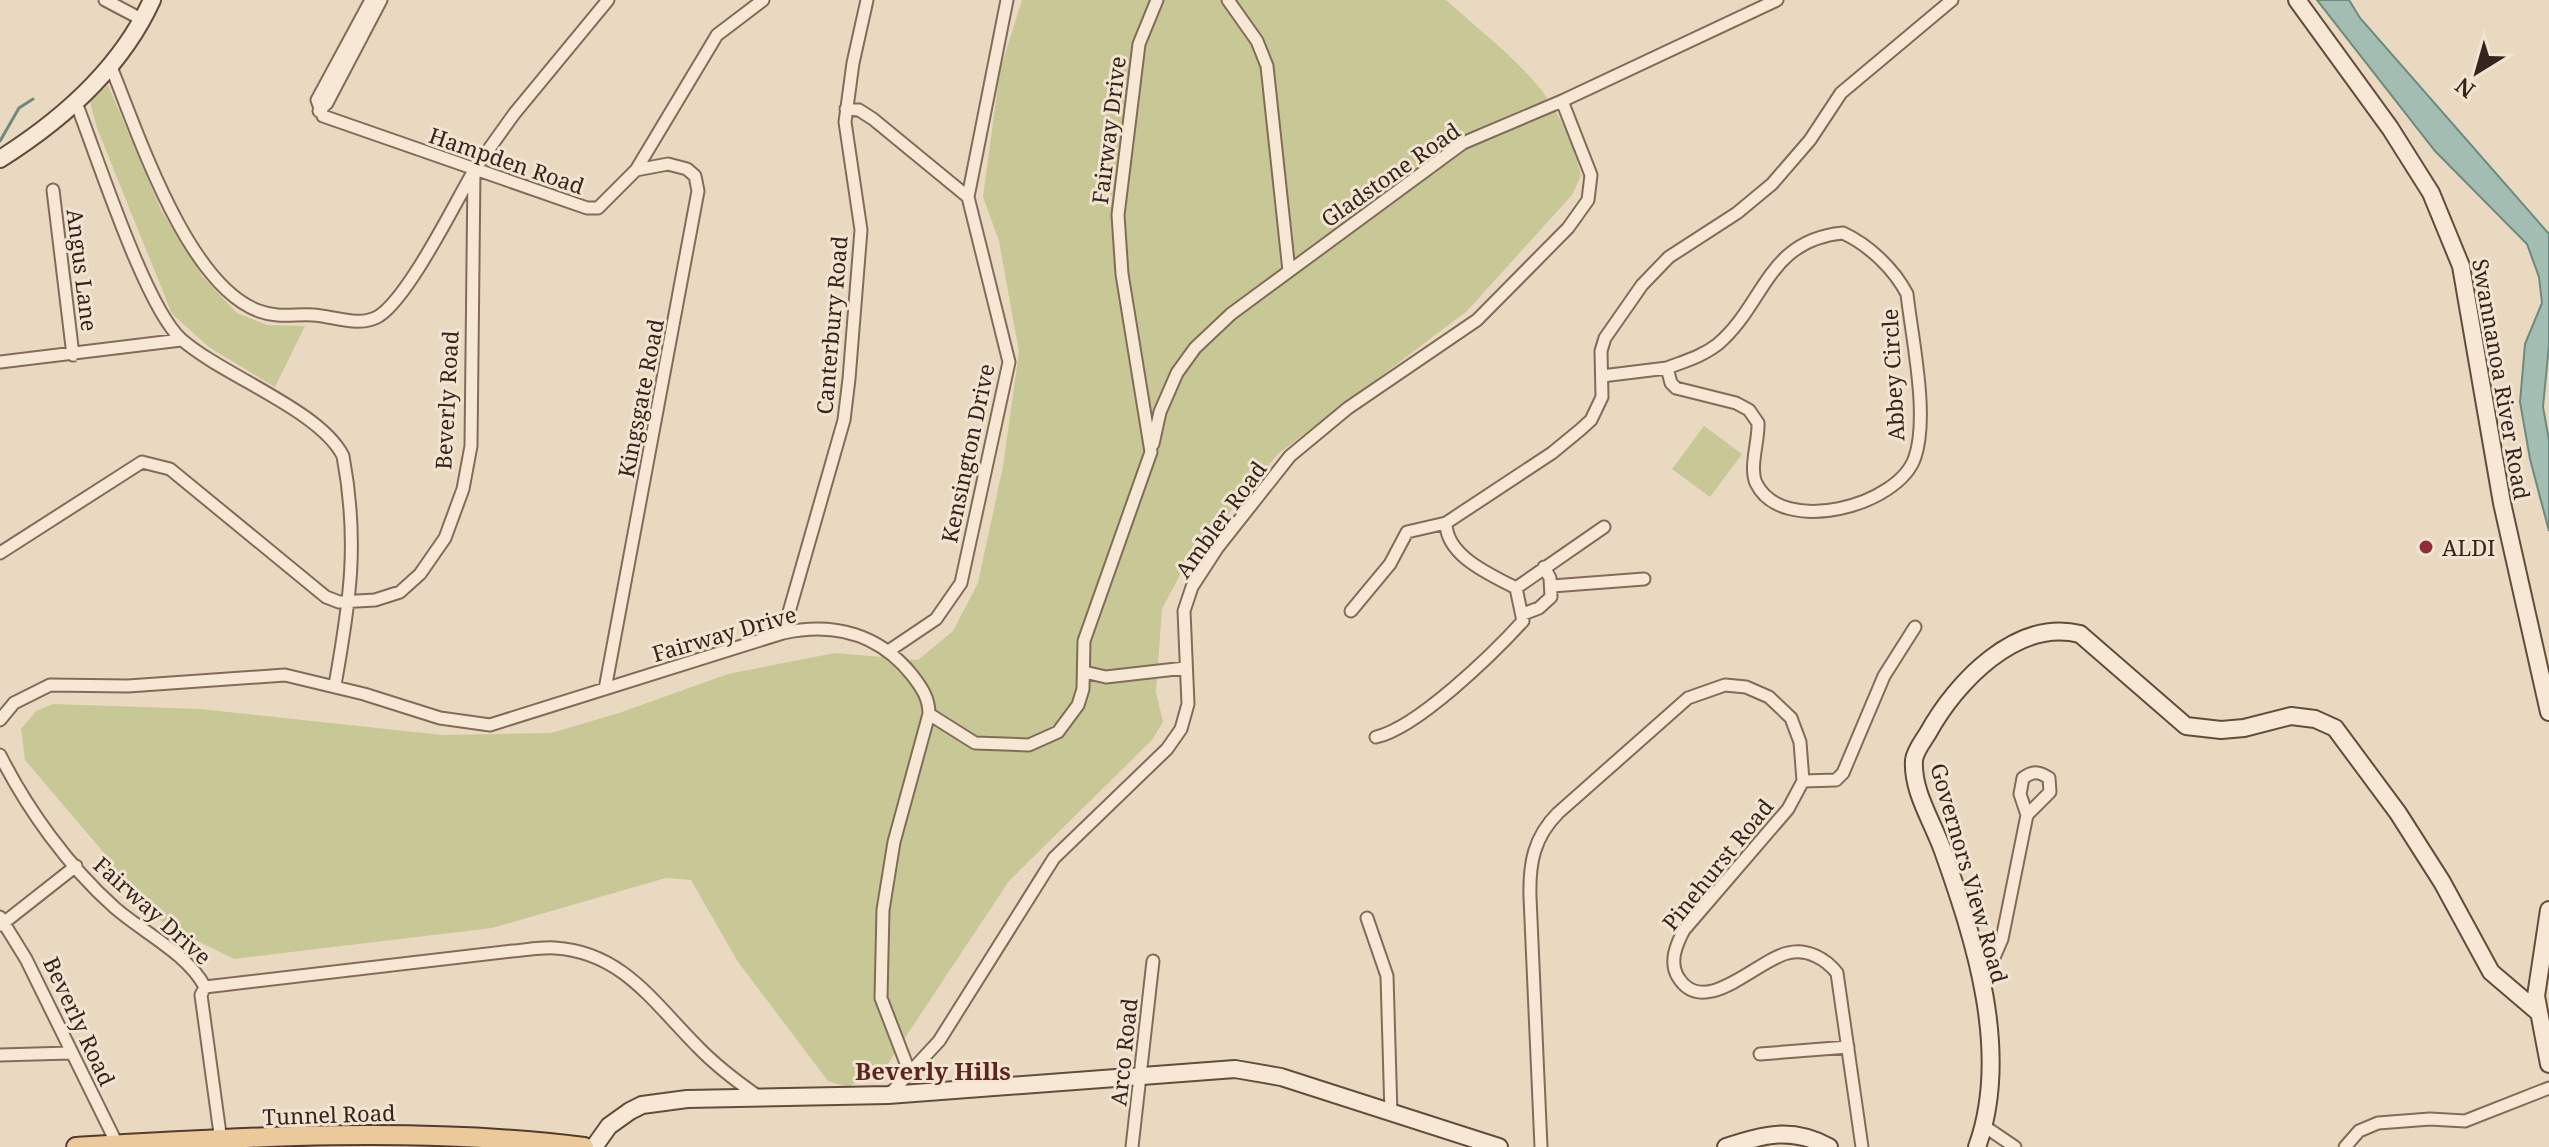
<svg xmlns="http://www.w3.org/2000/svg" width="2549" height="1147" viewBox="0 0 2549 1147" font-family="'Noto Serif',serif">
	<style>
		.green { fill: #c8c796 }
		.water { fill: #a4bdb2; stroke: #6c8a7f; stroke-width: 2 }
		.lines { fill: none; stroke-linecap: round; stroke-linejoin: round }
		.stream { stroke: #6c8a7f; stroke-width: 3 }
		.street-casing { stroke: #836b5a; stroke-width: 15 }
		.secondary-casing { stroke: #644c3d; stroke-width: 20 }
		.primary-casing { stroke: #513a2e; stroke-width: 22 }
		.street { stroke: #f6e8d4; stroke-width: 11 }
		.secondary { stroke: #f6e8d4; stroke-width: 16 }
		.primary { stroke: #ecc99b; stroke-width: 18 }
		.poi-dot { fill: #8e2e3b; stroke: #f2e4d0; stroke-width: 3 }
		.labels { text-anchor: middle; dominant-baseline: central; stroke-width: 6; stroke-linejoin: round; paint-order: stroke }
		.street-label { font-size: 22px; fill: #33251d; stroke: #f2e4d0 }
		.poi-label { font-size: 22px; fill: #33251d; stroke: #f2e4d0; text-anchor: start }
		.neighbourhood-label { font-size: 24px; font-weight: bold; fill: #5d2520; stroke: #f2e4d0 }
	</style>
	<rect width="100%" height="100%" fill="#ead9c1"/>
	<path class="green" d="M1022 0H1446C1509 57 1561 88 1581 176L1572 195 1467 311 1278 454 1183 569 1162 609 1156 692 1163 722 1152 740 1009 881 883 1071 847 1087 828 1081 738 962 691 880 666 878 492 928 234 959 169 927 133 897 110 860 25 760 21 729 36 711 53 704 200 709 442 735 551 733 619 713 728 674 835 653 918 660 953 631 978 583 1003 466 1019 352 999 241 983 197 1000 70Z
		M108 85 161 210 203 277 237 313 267 325 305 326 275 387 210 348 172 314 97 128 90 102Z
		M1704 426 1742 454 1710 497 1672 469Z"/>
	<path class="water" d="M2317 0H2349L2360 18 2549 234V345L2543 407 2549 440V531L2530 459 2520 402 2525 344 2542 303 2539 277 2527 244 2435 151Z"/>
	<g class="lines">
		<path class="stream" d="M0 141 19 108 33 99"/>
		<defs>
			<path id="street" d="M105 0 143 20
				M371 0 317 100 323 116 587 208H598L636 170 717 35 763 0
				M1228 0 1257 41 1267 66 1289 271
				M111 67C138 133 187 285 259 311 277 318 294 314 313 315 333 316 360 328 379 316 409 296 453 207 472 174
				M75 100C96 153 145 307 181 339 223 376 320 410 343 456 359 542 350 601 335 685
				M846 109 859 110 873 119 968 197
				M319 111 327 103 381 0
				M53 190 73 355
				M1843 233C1869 245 1894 269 1907 294 1912 339 1929 415 1915 457 1899 506 1782 537 1756 483 1749 467 1759 440 1758 423L1749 410 1736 403 1676 388 1671 383 1667 368C1685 361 1703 356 1718 344 1765 304 1767 240 1843 233Z
				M0 362 181 340
				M1602 376 1667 368
				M1153 444 1160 412 1177 373 1195 348 1231 314 1463 143 1562 101 1777 0
				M1446 523C1446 556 1491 575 1516 588L1604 527
				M0 553 142 462 170 469 326 597 339 602 375 600 400 592 420 574 445 538 463 489 471 446 474 170 514 114 608 0
				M1552 586 1644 579
				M1351 611 1390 564 1407 532 1446 523 1552 453 1580 430 1591 420 1602 397 1601 351 1605 338 1642 285 1669 257 1737 213 1772 184 1810 140 1841 93 1952 0
				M1523 614 1539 608 1551 597 1550 578 1544 567
				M783 633 844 420 849 379 861 230 845 122 853 63 867 0
				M890 650 936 619 961 583 1009 362 968 197 1007 0
				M1084 672 1106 677 1185 668
				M605 689 698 191 695 176 687 169 668 164 636 170
				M0 720 14 703 50 685 128 686 285 675 364 694 440 718 490 725 783 633C834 622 879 634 912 675 922 688 929 698 929 714L975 743 1029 745 1058 732 1078 705 1083 689 1084 641 1151 452 1122 274 1118 215 1139 44 1157 0
				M1376 737C1417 728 1493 654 1523 621L1516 588
				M0 755C27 809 69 867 114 907 142 932 187 953 205 987L512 951C526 950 541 947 555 948 622 952 654 1003 697 1046 716 1066 736 1081 759 1097
				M1803 781 1836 780 1843 773 1884 676 1915 627
				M0 917 26 959 118 1146
				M1367 918 1387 976 1391 1114
				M1 925 76 866
				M1982 985 2002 939 2027 815 2050 792 2049 778C2038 771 2033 771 2023 778L2020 794 2027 815
				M205 987 201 995 221 1141
				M1760 1054 1848 1047
				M0 1055 70 1053
				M905 1077 906 1063 881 998 883 910 894 842 929 714
				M889 1095 939 1041 1054 858 1167 749 1181 729 1188 704 1184 611 1192 587 1218 547 1290 456 1348 408 1477 320 1568 228 1588 200 1591 175 1562 101
				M1984 1126 2015 1147
				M1132 1147 1153 961
				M1541 1147 1530 897C1529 863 1534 837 1558 813L1688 698 1725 685 1746 687 1769 697 1791 718 1800 742 1803 781 1788 809 1684 930C1676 945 1669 962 1678 977 1704 1020 1758 959 1788 953 1807 948 1826 959 1837 973L1862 1147
				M2345 1147 2359 1131 2378 1123 2430 1119 2465 1121 2549 1088"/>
			<path id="secondary" d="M2297 0 2390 128 2431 193 2461 266 2502 503 2549 712
				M0 159C62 120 121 68 152 0
				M2549 910 2536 996 2549 1064
				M594 1147 609 1126 630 1111 642 1105 687 1099 888 1095 1235 1069 1281 1077 1499 1147
				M1726 1147C1764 1134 1793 1127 1829 1147
				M1977 1147C2011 1053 1975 941 1943 851 1933 822 1912 792 1914 760 1915 751 1923 741 1928 733 1956 682 2017 618 2080 634L2186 726 2221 730 2244 728 2291 716 2315 719 2335 728 2398 813 2442 882 2491 972 2538 1012"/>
			<path id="primary" d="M76 1147C241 1137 420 1126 584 1147"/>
		</defs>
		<use href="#street" class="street-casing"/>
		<use href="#secondary" class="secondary-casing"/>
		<use href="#primary" class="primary-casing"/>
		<use href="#street" class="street"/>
		<use href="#secondary" class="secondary"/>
		<use href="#primary" class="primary"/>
	</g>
	<circle class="poi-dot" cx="2426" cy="547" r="8"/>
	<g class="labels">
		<g class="street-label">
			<text transform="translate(1108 130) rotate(-83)">Fairway Drive</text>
			<text transform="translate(507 160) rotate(19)">Hampden Road</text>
			<text transform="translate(1390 174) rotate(-35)">Gladstone Road</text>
			<text transform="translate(83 270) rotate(83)">Angus Lane</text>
			<text transform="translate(831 325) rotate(-85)">Canterbury Road</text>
			<text transform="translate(1892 375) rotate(-93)">Abbey Circle</text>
			<text transform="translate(2502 379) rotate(80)">Swannanoa River Road</text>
			<text transform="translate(640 398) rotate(-79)">Kingsgate Road</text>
			<text transform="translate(446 400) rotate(-87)">Beverly Road</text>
			<text transform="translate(967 453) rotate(-78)">Kensington Drive</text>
			<text transform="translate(1220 519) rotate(-54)">Ambler Road</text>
			<text transform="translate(724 633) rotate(-16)">Fairway Drive</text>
			<text transform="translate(1717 864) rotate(-51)">Pinehurst Road</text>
			<text transform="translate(1970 873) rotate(74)">Governors View Road</text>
			<text transform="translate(153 910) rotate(42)">Fairway Drive</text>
			<text transform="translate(80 1021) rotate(65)">Beverly Road</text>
			<text transform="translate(1123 1052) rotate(-84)">Arco Road</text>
			<text transform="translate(329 1114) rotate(-2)">Tunnel Road</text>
		</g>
		<g class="poi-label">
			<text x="2442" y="547">ALDI</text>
		</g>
		<g class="neighbourhood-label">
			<text x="933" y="1070">Beverly Hills</text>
		</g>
	</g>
	<g transform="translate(2477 72) rotate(217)" stroke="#f2e4d0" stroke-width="6" paint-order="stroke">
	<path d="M0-6L14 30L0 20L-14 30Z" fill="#33251d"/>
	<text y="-12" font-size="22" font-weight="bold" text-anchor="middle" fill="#33251d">N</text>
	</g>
</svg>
